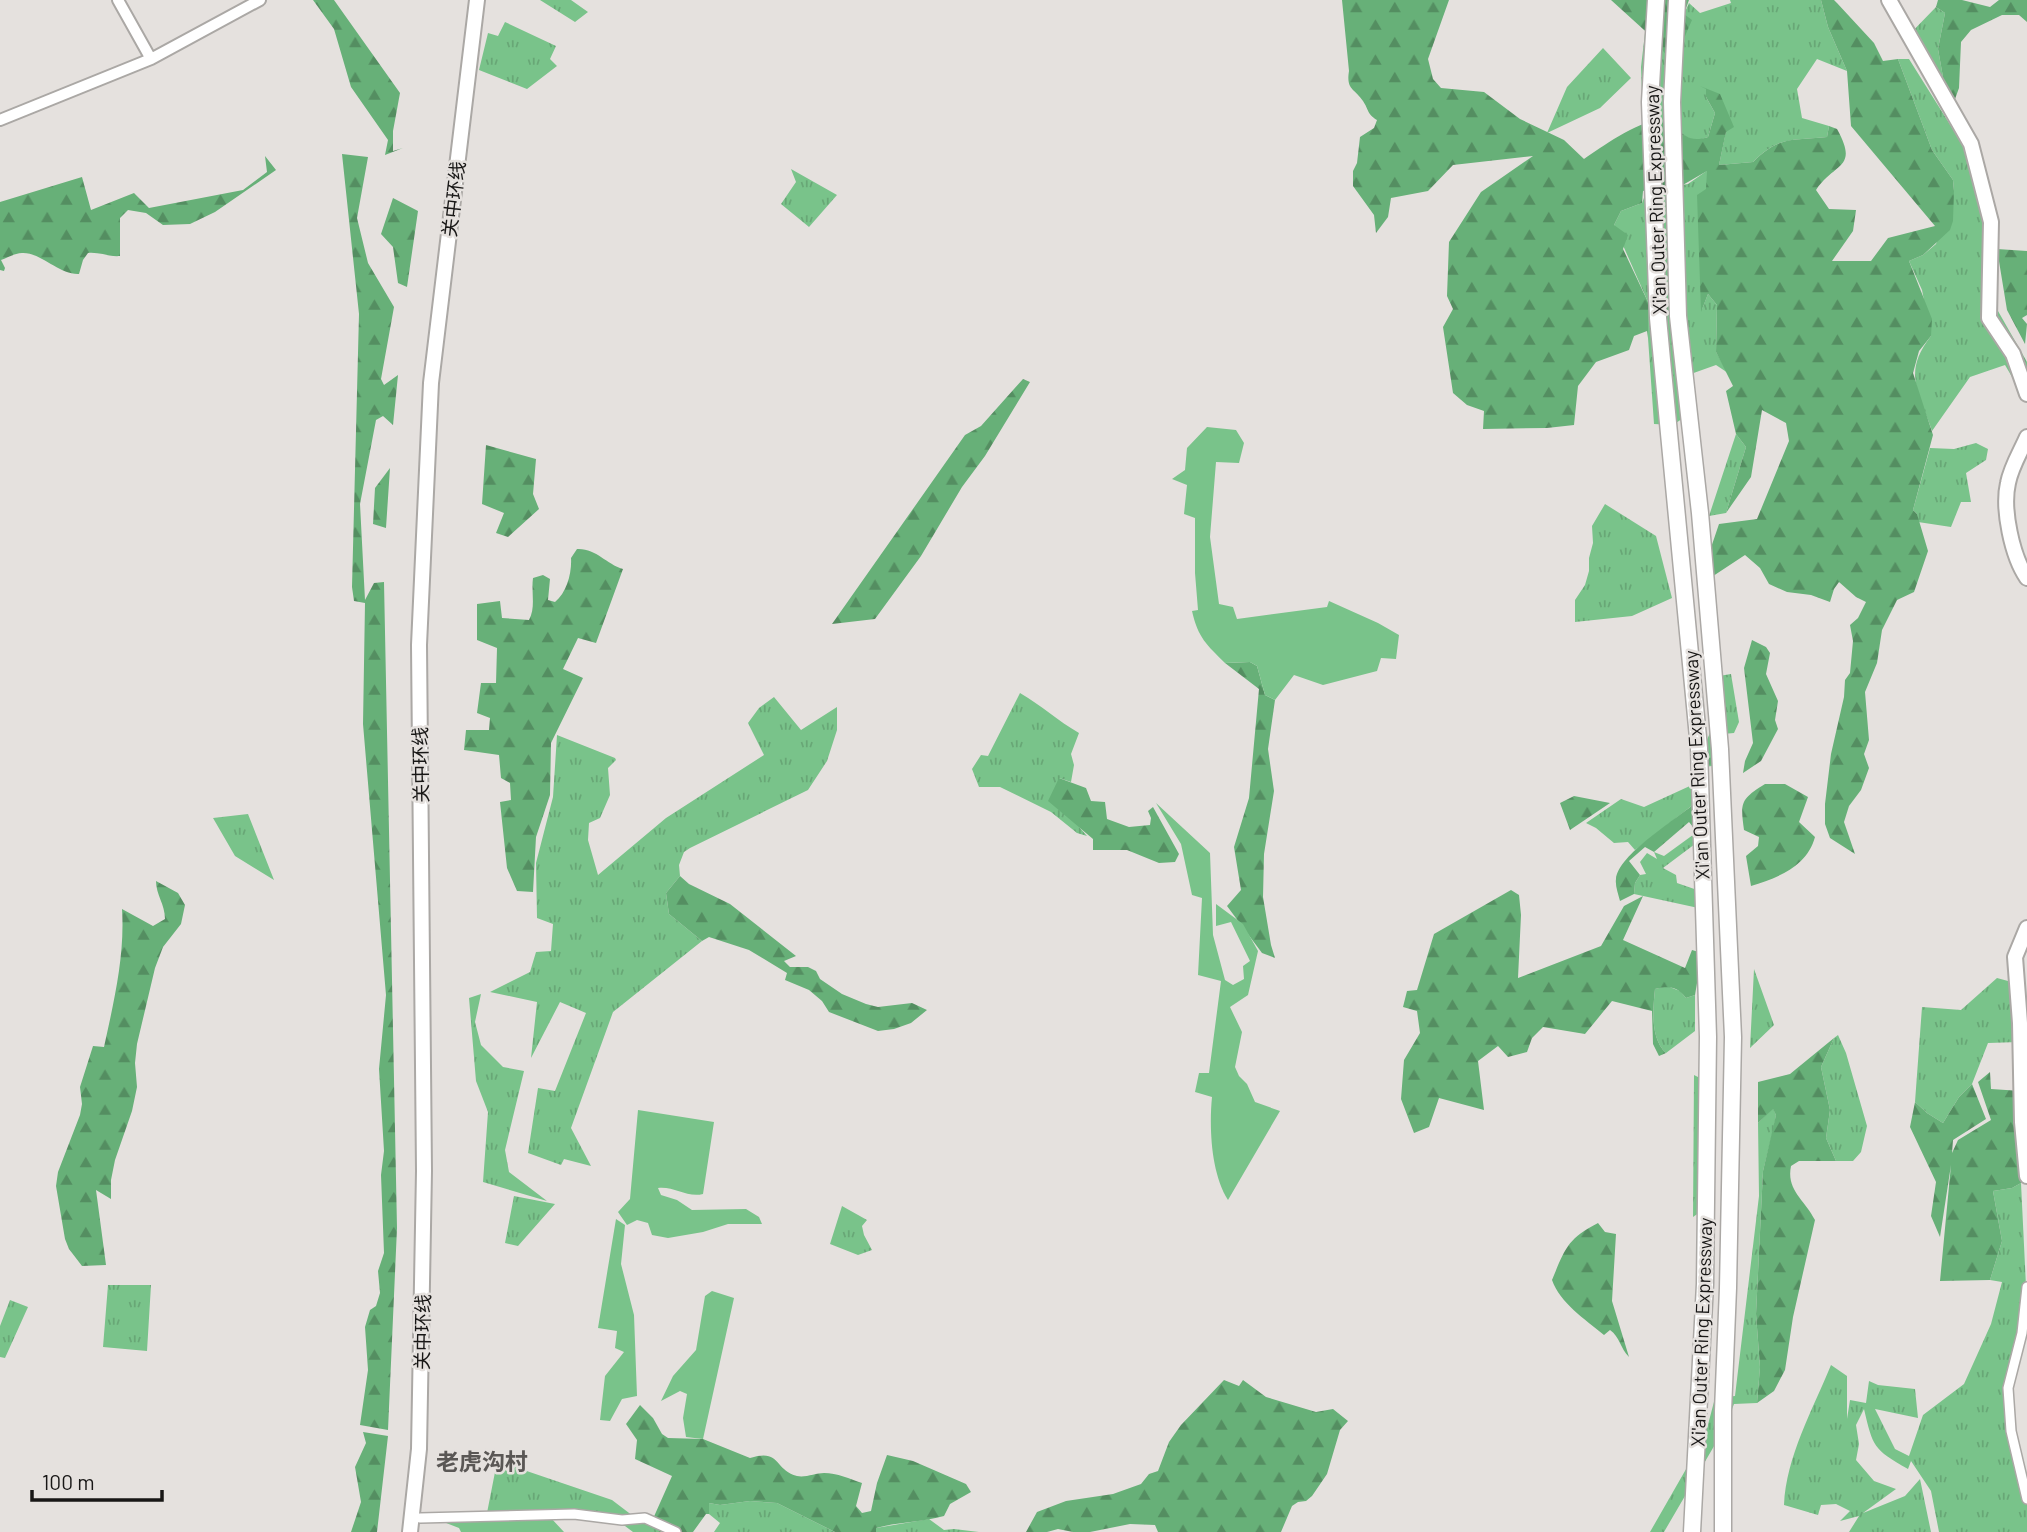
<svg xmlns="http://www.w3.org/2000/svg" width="2027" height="1532" viewBox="0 0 2027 1532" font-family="Barlow,'Noto Sans SC',sans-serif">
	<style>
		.grass { fill: url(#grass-tufts) }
		.forest { fill: url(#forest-firs) }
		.garden { fill: #79c38a }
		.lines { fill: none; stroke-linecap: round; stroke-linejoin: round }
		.minor-casing { stroke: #aba8a5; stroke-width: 12 }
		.tertiary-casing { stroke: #aba8a5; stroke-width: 14 }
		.primary-casing { stroke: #aba8a5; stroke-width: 18 }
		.trunk-casing { stroke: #aba8a5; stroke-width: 18 }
		.motorway-casing { stroke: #aba8a5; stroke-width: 19 }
		.minor { stroke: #fff; stroke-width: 9 }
		.tertiary { stroke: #fff; stroke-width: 10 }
		.primary { stroke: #fff; stroke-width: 14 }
		.trunk { stroke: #fff; stroke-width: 14 }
		.motorway { stroke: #fff; stroke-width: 16 }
		.labels { text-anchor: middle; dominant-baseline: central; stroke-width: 5; stroke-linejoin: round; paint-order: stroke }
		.street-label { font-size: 19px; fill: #181716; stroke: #e5e1de }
		.quarter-label { font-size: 23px; font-weight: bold; fill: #5a5755; stroke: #e5e1de }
	</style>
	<defs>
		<pattern id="grass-tufts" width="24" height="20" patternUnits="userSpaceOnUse" patternTransform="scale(1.75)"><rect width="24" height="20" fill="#79c38a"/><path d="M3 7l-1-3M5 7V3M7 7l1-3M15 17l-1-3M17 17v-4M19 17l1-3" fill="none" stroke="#68a776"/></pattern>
		<pattern id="forest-firs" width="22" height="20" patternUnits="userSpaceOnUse" patternTransform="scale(1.75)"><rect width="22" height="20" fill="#67b078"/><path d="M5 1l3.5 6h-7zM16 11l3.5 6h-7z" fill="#548e61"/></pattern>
	</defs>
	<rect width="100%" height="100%" fill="#e5e1de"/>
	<path class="grass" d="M540 0H571L588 12 575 22Z
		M1730 0H1821L1828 27 1847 71 1817 59 1797 89 1802 118 1829 126 1827 137C1793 141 1780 135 1753 162L1719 165 1726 131 1706 89V97L1715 113 1708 137 1696 141 1686 137 1674 126 1658 121 1642 95 1641 67 1645 33 1654 39 1684 14 1689 3 1700 13 1731 3Z
		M1936 7 1945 13 1938 49 1943 77 1937 87 1906 38Z
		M505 22 556 46 550 59 557 66 527 89 479 70 488 33 498 36Z
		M1603 48 1631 78 1600 108 1547 133 1567 87Z
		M1898 59H1909L1976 166 1998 311 2027 362V384L2015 382 2005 365 1970 377 1932 431C1919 392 1902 373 1931 336L1922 290 1909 261 1923 255 1936 244 1954 191 1953 180 1932 150Z
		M791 169 837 195 809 227 781 204 796 182Z
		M1708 170 1702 309 1708 294 1717 305 1716 352 1728 373 1716 365 1688 375 1692 412 1673 425 1654 424 1648 338V302L1614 225 1621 211 1642 203 1647 190 1688 184Z
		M1736 434 1746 447 1726 513 1709 516Z
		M1976 443 1988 449 1986 460 1966 473 1971 502H1961L1951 527 1918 522 1917 514 1913 510 1930 448 1954 449Z
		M1605 504 1656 536 1672 598 1632 616 1575 622V600L1585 585 1589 571V558L1593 543 1592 526Z
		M1731 674 1739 722 1734 733 1712 735V766L1695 768 1718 714 1713 677Z
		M1020 693C1041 705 1058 721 1079 733L1071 754 1074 765 1071 782 1059 778 1080 828 1087 836 1077 833 1051 812 1000 787H979L972 769 981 755 988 756Z
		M774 697 801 730 837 707V730L827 761 808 790 690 848 684 852 679 865 680 876 666 893 669 914 702 941 613 1012 571 1128 591 1166 564 1159 561 1165 528 1153 538 1088 555 1091 586 1013 560 1002 531 1058 537 1002 490 992 530 972 536 952 551 951 553 924 537 918 536 863 553 797 557 735 615 758 616 760 608 768 610 795 600 818 589 823 588 840 598 875 666 818 764 755 748 723 759 708Z
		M1692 785 1694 804 1635 850 1628 842 1614 843 1596 828 1586 823 1621 799 1644 807Z
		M248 814 274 880 235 856 213 818Z
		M1697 832 1699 841 1663 868 1676 875 1677 883 1703 892V909L1634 894 1635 883 1640 875 1646 874 1640 862 1647 853 1657 859 1654 852 1664 856Z
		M1754 969 1774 1025 1750 1048Z
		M1997 978 2019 984V1042L1988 1043 1972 1084 1959 1097 1943 1123 1927 1113 1915 1102 1922 1007 1961 1010Z
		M1667 986 1680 991 1686 998 1695 995V1031L1666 1053C1650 1038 1653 1009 1655 989Z
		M481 994 475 1022 481 1045 503 1067 524 1071 505 1150 509 1172 547 1201 483 1182 488 1112 476 1081 469 998Z
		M1838 1035 1846 1053 1867 1126 1861 1152 1853 1161H1836L1826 1138 1830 1110 1821 1067 1834 1038Z
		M1694 1075 1716 1086 1713 1180 1703 1210 1693 1217Z
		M1773 1108 1776 1115 1774 1127 1763 1171 1756 1314 1760 1367 1757 1403 1734 1404 1724 1429 1664 1532H1650L1705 1436 1715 1398 1735 1396 1759 1196 1758 1123Z
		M2021 1183 2027 1307 2007 1390 2027 1496V1532H1939L1931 1491 1911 1461 1908 1469C1873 1449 1873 1447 1864 1409L1856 1425 1859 1444 1856 1460 1874 1481 1896 1489 1863 1513 1905 1496 1920 1479 1931 1532H1849L1859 1516 1840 1521 1850 1511 1836 1504 1821 1505 1818 1515 1784 1505C1786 1457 1813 1409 1831 1365L1847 1376V1419L1850 1400 1866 1403 1869 1381 1878 1385 1915 1389 1918 1418 1875 1409 1895 1449 1909 1456 1923 1415 1964 1384 1991 1324 2002 1282 1990 1280 2002 1241 1993 1191 2012 1188Z
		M514 1196 555 1204 518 1246 505 1243Z
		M842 1206 867 1220 862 1226 864 1235 872 1250 858 1255 830 1244Z
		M108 1285H151L147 1351 103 1347Z
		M10 1300 28 1307 5 1358 0 1357V1326Z
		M509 1465 612 1500 633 1516 665 1532H633L625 1526 573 1513 486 1518 496 1467Z
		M750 1501 777 1503 835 1532H714L720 1523 709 1514V1503L720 1505Z
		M929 1519 944 1530 954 1529 979 1532H876V1528Z"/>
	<path class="forest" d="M313 0H334L400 93 393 131V151L403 148 385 155 388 140 351 87 334 29Z
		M1342 0H1449L1428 59 1433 79 1441 88 1484 92 1520 119 1564 140 1584 159C1600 148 1639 120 1658 121 1682 122 1680 146 1708 137L1715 113 1706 97V89L1700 86 1720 94 1734 127 1726 132 1719 165 1753 162C1780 135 1792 141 1827 137L1829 126 1837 129C1859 169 1835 162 1816 190L1829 209 1856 210 1853 231 1832 261H1871L1888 238 1935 226 1851 126 1847 71 1828 27 1821 0H1834L1837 3 1874 43 1883 61 1898 59 1932 150 1953 180 1954 191 1953 221 1950 230 1923 255 1909 261 1932 319 1931 336 1919 351 1913 373 1933 435 1913 510 1917 514 1928 551 1914 592 1897 600 1882 630 1877 663 1865 692 1869 740 1864 754 1869 768 1861 790 1849 806 1844 822 1855 854 1830 838 1825 824V804L1831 754 1844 697 1845 680 1850 673 1853 641 1850 625 1858 618 1866 602 1856 597 1839 582 1834 589 1830 602 1811 595 1787 592 1769 584 1760 568 1745 555 1698 586 1719 524 1757 519 1789 441 1786 423 1762 410 1751 477 1726 513 1746 447 1736 434 1726 391 1733 386 1716 352 1717 305 1708 294 1701 312 1697 195 1706 189 1707 171 1669 193 1647 190 1643 191 1642 203 1621 211 1614 225 1628 235 1623 249 1648 302V338L1647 331 1634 336 1629 350 1596 362 1578 386 1574 425 1547 428 1483 429 1484 411 1467 405 1453 393 1443 327 1453 309 1447 296 1449 242 1481 192 1533 156 1453 165 1428 191 1391 198 1388 217 1376 233 1374 215 1353 186V171L1357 163 1360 137 1374 128 1377 120C1367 114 1369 110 1363 101 1354 88 1346 90 1349 71Z
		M1611 0H1689L1684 14 1692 20 1673 64 1654 39Z
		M1938 0H1962L1990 7 1999 0H2027V22L2019 15H2002L1971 30 1961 42 1959 88 1951 110 1937 87 1943 77 1938 49 1945 13 1936 7Z
		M342 154 368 157 357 218 368 263 394 307 381 379 384 385 398 375 393 425 383 416 376 420 360 504 365 600 374 583 384 582 397 1228 388 1430 360 1425 368 1370 365 1327 370 1310 376 1306 380 1293 378 1271 384 1253 381 1175 384 1151 379 1069 386 995 363 724 365 603 354 601 352 587 359 314Z
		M265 156 276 170 215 212 190 224 163 225 146 213 128 210 120 218V256C109 257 100 252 88 253L83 260 79 274C59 275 41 252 22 253 15 253 7 258 1 260L5 268 4 271 0 270V202L82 177 91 210 134 193 149 208 243 190 267 172Z
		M393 198 418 211 407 287 398 283 393 247 381 234Z
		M1997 249 2027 251V315L2022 318 2027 324 2025 344 2007 310Z
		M1023 379 1030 382 985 456 962 487 921 556 875 619 832 624 965 435 981 426Z
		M486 445 536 459 533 494 539 509 508 537 496 533 504 513 482 504Z
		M390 468 386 528 373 524 375 488Z
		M577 549C596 548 606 564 623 569L596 643 578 638 563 669 583 678 551 743 550 795 536 837 533 892 517 891 507 868 500 802 511 800 510 783 501 778 499 755 464 750 466 730H489L490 718 477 713 481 683H496L497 648 477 640V604L500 601 502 618 529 620C536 607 531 593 533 578L543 575 550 579 548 600 555 602C567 593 572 572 571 558Z
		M1752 640 1766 647 1770 653 1766 674 1778 701 1775 720 1778 729 1761 761 1743 773 1745 761 1753 743 1744 668Z
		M1250 662 1257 666 1265 695 1275 700 1268 749 1274 791 1264 854 1263 897 1271 945 1275 958 1262 953 1227 906 1241 890 1234 847 1249 798 1259 689 1225 663Z
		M1059 778 1086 788 1091 801 1105 802 1107 819 1129 827 1150 825 1151 818 1148 811 1153 807 1179 854 1175 862 1159 863 1127 850H1093V839L1048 801Z
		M1765 784H1785L1808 797 1799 822 1815 837C1807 867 1777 878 1751 886L1746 856 1758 846 1759 837 1744 830C1740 802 1741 799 1765 784Z
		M1574 796 1610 803 1570 830 1560 803Z
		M1694 804 1697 832 1689 822 1654 852 1645 847 1629 861 1640 875 1635 883 1634 894 1620 901C1618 894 1615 885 1616 879 1618 855 1675 820 1694 804Z
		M680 876 689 884 730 904 796 956 784 961 790 967H808L816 971 820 979 842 994 866 1004 878 1007 912 1003 927 1010 911 1023 894 1029 878 1031 829 1012 822 1001 809 990 785 980 787 973 749 950 709 937 702 941 669 914 666 893Z
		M156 881 178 893 185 905 181 924 163 947 155 968 137 1044 135 1063 137 1087 132 1111 115 1160 111 1180V1199L96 1190 106 1265 82 1266 69 1249 65 1239 56 1186 58 1172 80 1115 82 1104 80 1087 93 1046 104 1047C114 1001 125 956 122 909L153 926 165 919C165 904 156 895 156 881Z
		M1511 890 1519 895 1521 915 1518 978 1601 946 1624 906 1643 896 1623 940 1685 968 1692 950 1702 953 1695 995 1686 998C1677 986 1668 986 1655 989 1653 1009 1650 1038 1666 1053L1659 1056 1653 1044 1652 1011 1612 1001 1585 1034 1543 1027 1532 1038 1527 1052 1508 1057 1498 1046 1478 1061 1484 1110 1439 1098 1429 1127 1414 1133 1401 1099 1404 1060 1420 1033 1417 1011 1403 1007 1407 991 1417 990 1434 934Z
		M1834 1038 1821 1067 1830 1110 1826 1138 1836 1161H1799L1791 1166C1786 1190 1805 1200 1815 1220L1793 1317 1785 1370 1774 1391 1757 1403 1760 1367 1756 1314 1763 1171 1776 1115 1773 1109 1758 1123V1082L1790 1074Z
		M1990 1072 1991 1089 2021 1091V1183L2012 1188 1993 1191 2002 1241 1990 1280 1940 1281 1951 1165 1940 1237 1931 1216 1936 1182 1910 1127 1915 1102 1927 1113 1943 1123 1959 1097 1972 1084 1986 1119 1953 1140 1952 1153 1958 1140 1991 1120 1978 1082Z
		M1598 1223 1605 1232 1616 1234 1612 1301 1629 1357C1620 1348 1620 1337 1610 1330L1604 1335C1585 1319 1560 1303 1552 1280 1565 1249 1567 1239 1598 1223Z
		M1224 1380 1239 1386 1243 1380 1266 1397 1316 1412 1333 1409 1348 1421 1340 1430 1327 1474 1312 1496 1306 1501 1298 1502 1292 1506 1281 1532H1158L1155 1525 1130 1524 1090 1532H1073L1058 1529 1047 1532H1026L1037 1512 1066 1501 1113 1494 1141 1484 1149 1474 1158 1471 1169 1442 1181 1425Z
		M640 1405 653 1418 662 1434 668 1438 703 1439 750 1458C781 1448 774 1470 797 1476 805 1478 816 1473 824 1473 837 1473 850 1479 862 1483L856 1506 862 1513 871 1511 877 1483 887 1455 913 1461 966 1484 971 1492 950 1504 944 1516C922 1522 898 1522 876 1528V1532H835L777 1503 750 1501 720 1505 709 1503V1514H706L693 1532H675L652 1521 672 1476 635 1459 637 1440 626 1424Z
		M363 1432 388 1436 377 1532H351L361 1502 355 1467 366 1443Z"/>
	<path class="garden" d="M1207 427 1236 430 1244 443 1239 463 1216 462 1210 537 1219 604 1233 607 1237 619 1327 607 1329 601 1378 623 1399 635 1396 659 1381 658 1377 671 1323 685 1294 675 1275 700 1265 695 1257 666 1250 662 1225 663C1207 645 1198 638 1192 611L1198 610 1195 573V518L1184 514 1187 485 1172 479 1185 470 1187 448Z
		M1156 803 1210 853 1213 935 1225 980 1233 985 1244 979 1243 966 1250 961 1231 922 1216 926V904L1243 924 1258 951 1248 995 1230 1007 1242 1032 1235 1067 1239 1076 1247 1084 1255 1102 1280 1111 1228 1200C1211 1173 1209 1128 1212 1097L1195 1092 1199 1073H1209L1221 981 1198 975 1202 898 1192 895 1181 844Z
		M638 1110 714 1122 703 1194C687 1198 674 1186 658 1188L661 1195 677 1200 692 1210 746 1209 759 1217 762 1224H728L703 1232 668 1238 652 1235 648 1223 637 1220 627 1225 618 1212 630 1199Z
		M616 1219 625 1225 621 1264 634 1315 637 1396 622 1399 610 1421 600 1420 605 1376 624 1352 615 1348 617 1331 598 1328Z
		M712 1291 734 1298 703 1439 686 1437 683 1418 687 1394 680 1391 661 1401 673 1376 696 1350 705 1296Z
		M550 1517 564 1532H461L459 1528 441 1521Z"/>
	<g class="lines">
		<defs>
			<path id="minor" d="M2027 1287 2022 1333 2008 1388 2011 1431 2027 1499
				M420 1518 574 1514 622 1520 645 1518 676 1532"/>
			<path id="tertiary" d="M118 0 151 59
				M0 120 151 59 260 0"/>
			<path id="primary" d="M1889 0 1971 144 1991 222 1989 318 2013 354 2027 394
				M2027 437C2021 451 2011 467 2008 483 2002 509 2012 556 2027 578
				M2027 928 2015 957 2020 1023 2022 1122 2027 1176"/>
			<path id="trunk" d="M410 1532 419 1449 424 1171 419 645 431 383 477 0"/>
			<path id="motorway" d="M1656 0 1650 102 1658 318 1699 748 1708 1037 1705 1284 1692 1532
				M1677 0 1672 102 1678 316 1700 513 1720 749 1733 1037 1728 1288 1723 1411V1532"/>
		</defs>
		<use href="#minor" class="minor-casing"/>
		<use href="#tertiary" class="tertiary-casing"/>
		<use href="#primary" class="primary-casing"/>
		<use href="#trunk" class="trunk-casing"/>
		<use href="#motorway" class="motorway-casing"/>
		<use href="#minor" class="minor"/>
		<use href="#tertiary" class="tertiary"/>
		<use href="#primary" class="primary"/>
		<use href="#trunk" class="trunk"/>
		<use href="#motorway" class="motorway"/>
	</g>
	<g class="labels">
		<g class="street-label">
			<text transform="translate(453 199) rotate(-83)">关中环线</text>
			<text transform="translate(1655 200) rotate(-92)">Xi'an Outer Ring Expressway</text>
			<text transform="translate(420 765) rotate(-91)">关中环线</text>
			<text transform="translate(1696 765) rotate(-93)">Xi'an Outer Ring Expressway</text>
			<text transform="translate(422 1332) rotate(-89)">关中环线</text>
			<text transform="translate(1701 1332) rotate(-88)">Xi'an Outer Ring Expressway</text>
		</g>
		<g class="quarter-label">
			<text x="482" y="1461">老虎沟村</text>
		</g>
	</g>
	<path d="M32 1490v10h130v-10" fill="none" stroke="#181716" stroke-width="3.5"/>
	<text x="42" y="1490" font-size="21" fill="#181716" stroke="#e5e1de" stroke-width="5" paint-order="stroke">100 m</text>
</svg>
